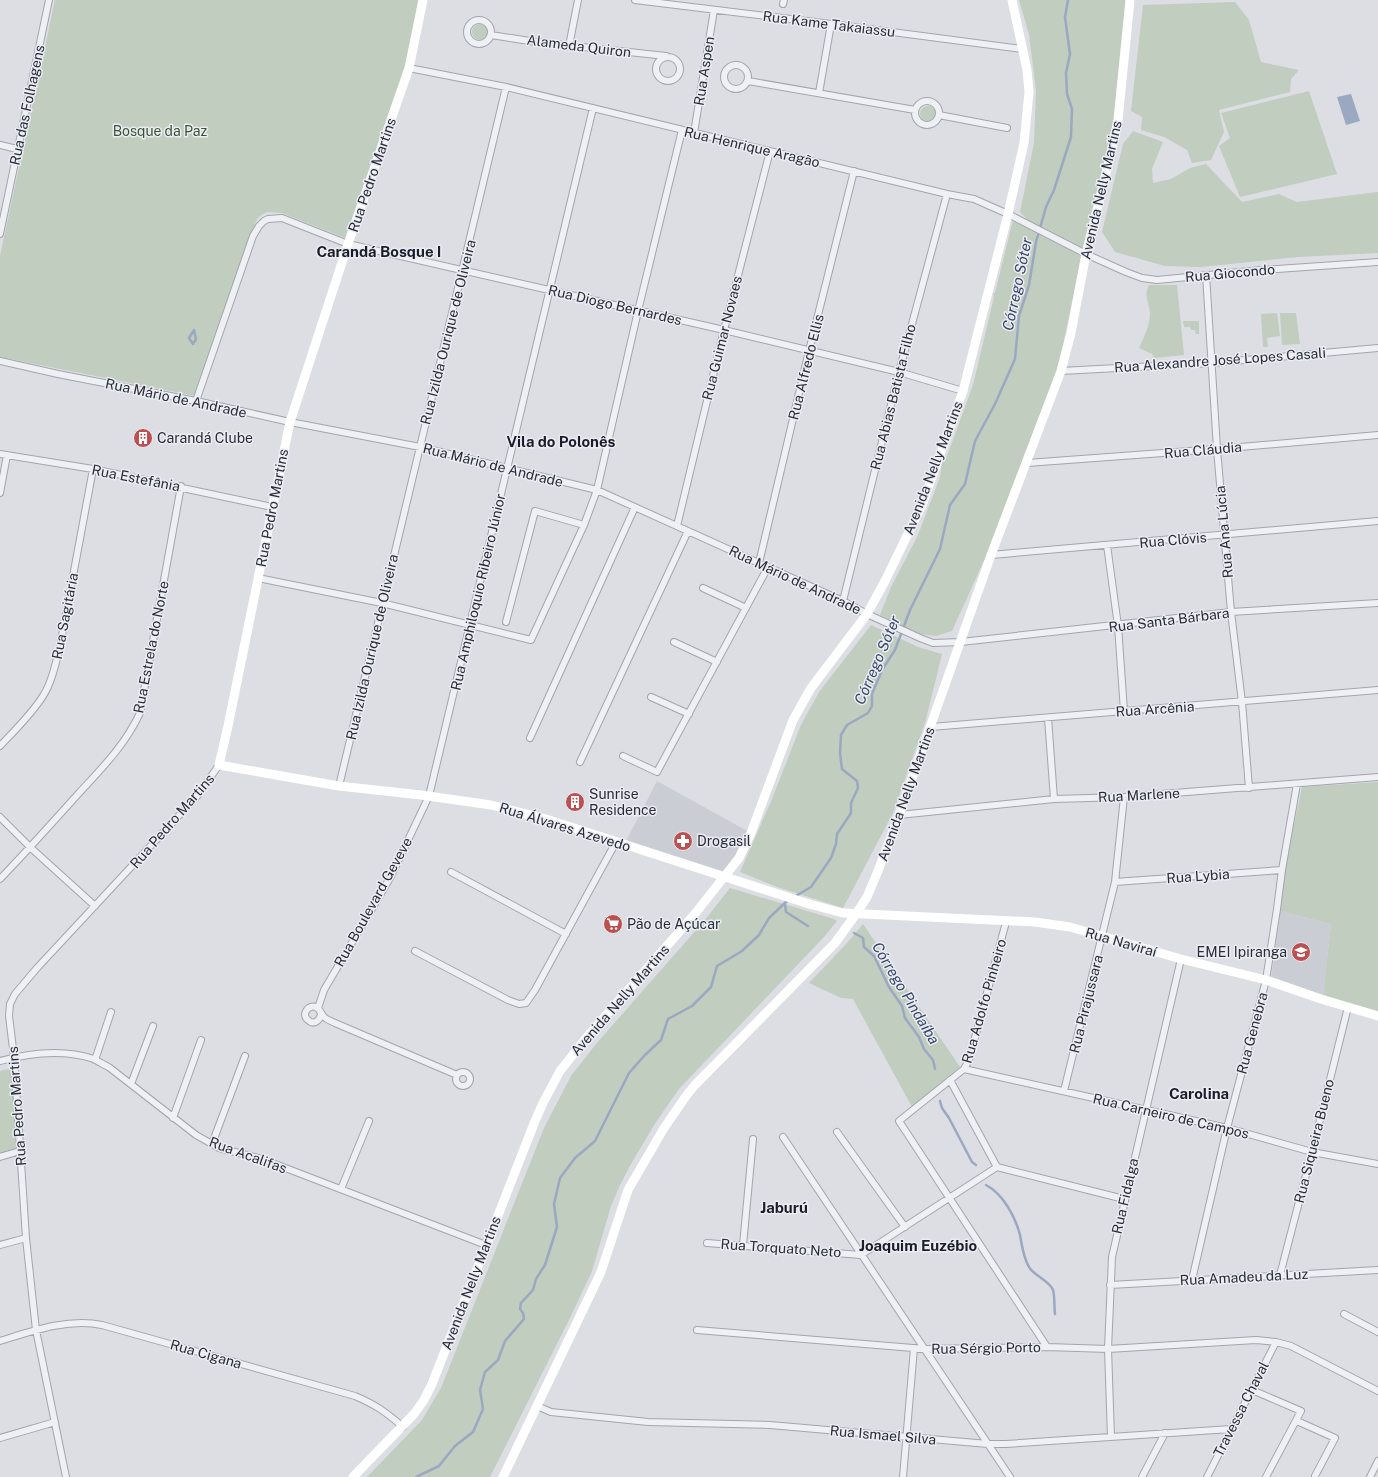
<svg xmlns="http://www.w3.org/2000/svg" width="1378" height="1477" viewBox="0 0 1378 1477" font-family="'Public Sans',sans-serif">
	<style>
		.built { fill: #cbcdd5 }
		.green { fill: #c0cdbf }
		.water { fill: #9ba8c1 }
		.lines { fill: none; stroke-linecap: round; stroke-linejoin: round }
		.stream { stroke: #9ba8c1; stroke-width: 2.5 }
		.street-casing { stroke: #a2a5ad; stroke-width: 8 }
		.street { stroke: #eff0f3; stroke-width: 6 }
		.secondary { stroke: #fff; stroke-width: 9 }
		.labels { text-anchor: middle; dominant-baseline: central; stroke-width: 3; stroke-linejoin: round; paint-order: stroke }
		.street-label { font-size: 14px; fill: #282c39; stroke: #ebedf3 }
		.park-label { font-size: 14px; fill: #385337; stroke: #ebedf3 }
		.poi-label { font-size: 14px; fill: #282c39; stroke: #ebedf3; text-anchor: start }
		.neighbourhood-label { font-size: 15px; font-weight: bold; fill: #1a1d2a; stroke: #ebedf3 }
		.water-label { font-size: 15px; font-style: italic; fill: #374668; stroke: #ebedf3 }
	</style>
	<rect width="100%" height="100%" fill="#dcdee4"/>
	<path class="built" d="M657 781 751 833 725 877 624 845Z
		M1280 911 1331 924 1323 996 1271 979Z"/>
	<path class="green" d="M55 0H418L407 64 348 239 282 213 267 212 261 215 257 219 251 235 196 396 0 357V256Z
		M1019 0H1127L1118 87 1114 119 1107 150 1084 244 1058 369 987 554 952 631 936 636 919 634 880 615 891 587 918 535 940 477 942 463 946 459 973 385 994 297 993 293H995L1014 216 1029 221 1020 212 1034 143 1036 91 1029 34Z
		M1235 2 1249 20 1261 62 1299 70 1291 79 1290 92 1219 110 1224 132 1211 160 1192 163 1187 150 1164 137 1141 130 1142 117 1131 111 1143 5Z
		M472 32a8 8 0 1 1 16 0a8 8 0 1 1-16 0Z
		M1309 91 1337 174 1240 197 1219 146 1230 138 1221 113Z
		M920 114a8 8 0 1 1 16 0a8 8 0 1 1-16 0Z
		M1133 131 1163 142 1152 169 1153 183 1171 179 1190 168 1206 164 1242 202 1279 194 1297 202 1378 192V253L1298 257 1200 267 1165 266 1115 252 1102 232 1123 144Z
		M1149 285H1177L1184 355 1154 358 1152 354 1139 348C1144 337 1149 327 1150 315 1150 304 1143 296 1149 285Z
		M1277 313 1280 336 1267 338 1268 347H1263L1261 314Z
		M1280 313H1296L1300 344 1282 345Z
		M1183 321H1199V334H1196L1195 330H1191L1190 327H1184Z
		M871 625 918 647 942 654 925 723 893 813 843 908 777 887 740 872 772 799 801 725 819 692Z
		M1378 782V1013L1323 996 1331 924 1280 911 1284 872 1302 787Z
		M730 888 834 919 837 921 824 937 679 1089 656 1122 631 1164 620 1185 611 1206 592 1271 571 1316 490 1477H367L422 1420 441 1388 544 1128 571 1076 596 1044 704 921Z
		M863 924 960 1067 912 1107 853 999 841 998 809 983 847 943Z
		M12 1068 16 1149 0 1154V1071Z"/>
	<path class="water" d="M1351 94 1360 121 1346 125 1337 97Z"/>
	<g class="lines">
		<path class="stream" d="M194 330 196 339 193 344 189 338Z
			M794 897 811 887 831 858 836 844 837 834 851 813V803L858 788 857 781 842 769 840 753 841 735 847 725 868 713 872 706V694L882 670 895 650 910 610 940 549 950 505 965 484 975 441 995 404 1015 359 1019 316 1029 285 1036 242 1046 207 1054 190 1071 137 1072 109 1067 94 1066 73 1070 54 1065 17 1068 0
			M785 904 786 912 808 926
			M854 933 863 938 864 947 874 956 889 987 902 1006 905 1018 919 1037 924 1049 933 1060 935 1069
			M940 1101 942 1108 949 1118 972 1162 976 1165
			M986 1185C1003 1194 1015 1216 1020 1235 1022 1245 1023 1257 1029 1267 1034 1276 1049 1280 1053 1290 1055 1297 1054 1307 1055 1314
			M416 1477 439 1466 455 1446 473 1432 483 1409 480 1390 485 1372 498 1360 505 1341 524 1319 523 1313 520 1309 521 1303 533 1290 536 1279 545 1265 557 1227 554 1204 560 1178 575 1158 595 1141 629 1073 645 1055 661 1040 668 1019 692 1006 711 987 717 966 742 951 759 935 769 918 788 900"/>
		<defs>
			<path id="street" d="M635 0 831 24 1022 49
				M783 4 784 0
				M467 32a12 12 0 1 1 24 0a12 12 0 1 1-24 0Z
				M491 35 536 42 666 56
				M569 46 578 0
				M656 69a12 12 0 1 1 24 0a12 12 0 1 1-24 0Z
				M724 77a12 12 0 1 1 24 0a12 12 0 1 1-24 0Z
				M409 68 506 87 947 194 974 199 1008 214 1086 254 1126 272 1142 278 1157 280 1261 270 1378 262
				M748 81 915 110
				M819 93 831 24
				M915 113a12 12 0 1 1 24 0a12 12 0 1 1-24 0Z
				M939 115 1007 128
				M694 133 714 10
				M0 145 17 149
				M0 234 49 0
				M1206 275 1217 449 1231 612 1242 702 1249 788
				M0 361 58 374 196 401 290 422 420 447 597 490 843 601 867 614 920 638 933 643 961 642 1231 612 1378 603
				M1061 371 1212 363 1378 348
				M196 401 253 236 259 226 264 221 268 219 282 218 348 244 724 330 899 372 963 391
				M0 454 93 469 272 507
				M1027 463 1217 449 1378 435
				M0 493 7 455
				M677 526 724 330 770 151
				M1107 545 1118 626 1124 711
				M991 555 1378 521
				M759 563 809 351 854 171
				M258 578 382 603 531 640 584 525 597 490 638 311 682 130
				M703 588 746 608
				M843 601 899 372 947 194
				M506 622 535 511 584 525
				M674 642 717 662
				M651 697 689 714
				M1048 718 1054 799
				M931 727 1378 690
				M530 738 635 507
				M0 746C15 730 31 715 43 696 52 682 56 662 60 646L93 469
				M623 756 657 772 768 567
				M580 762 688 531
				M339 786 506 87
				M899 815 1054 799 1124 797 1378 777
				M0 817 31 848 95 906
				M451 872 566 934
				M0 879C27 851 53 822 79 793 103 767 125 745 140 713L181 486
				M1115 882 1282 870
				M1006 922 969 1060 964 1069 899 1121 1047 1347
				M415 951 508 1000 519 1004 526 1003 535 990 616 842
				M318 1008 324 990 390 878 429 796 593 108
				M321 1014C320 1020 314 1026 308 1020 301 1015 308 1004 316 1007 320 1009 321 1014 324 1017 327 1020 331 1021 335 1023L457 1075
				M95 1060 111 1012
				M0 1061C29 1053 64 1049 94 1059 99 1062 105 1065 110 1068L196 1135 219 1148 262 1159 486 1245
				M964 1069 1227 1128 1312 1152 1378 1164
				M456 1079a7 7 0 1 1 14 0a7 7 0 1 1-14 0Z
				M950 1080 997 1167
				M131 1084 153 1026
				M1064 1091 1115 882 1124 797
				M173 1118 201 1040
				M837 1132 905 1227
				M783 1137 1010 1477
				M212 1144 245 1056
				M0 1157 20 1151
				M997 1167 1124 1199
				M341 1189 369 1121
				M707 1243 861 1255 997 1167
				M0 1245 26 1238
				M743 1245 753 1139
				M1280 1275 1312 1152 1348 1007
				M1192 1280 1227 1128 1266 980 1277 909 1282 870 1297 784
				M1110 1285 1378 1270
				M1344 1314 1378 1332
				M697 1330 925 1349 1047 1347 1108 1349 1256 1340 1276 1342 1291 1346 1378 1391
				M0 1341C32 1331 68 1318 102 1325L355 1396C376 1405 386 1412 403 1427
				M1252 1390 1301 1411 1266 1477
				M537 1406 551 1412 648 1422 770 1425 988 1444H1006L1231 1429
				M1297 1421 1335 1438 1315 1476
				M1111 1437 1108 1349 1112 1257 1181 959
				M0 1438 55 1422
				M66 1477 36 1330 26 1238 14 1057 9 1016 10 1004 15 994 37 968 198 795 219 765
				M903 1477 914 1348
				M1142 1477 1165 1433
				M1207 1477 1276 1342
				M1370 1477 1378 1461"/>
		</defs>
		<use href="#street" class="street-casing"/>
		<use href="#street" class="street"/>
		<path class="secondary" d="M423 0 409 68 348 244 290 422 228 726 219 765 339 786 421 795 491 805 546 819 809 904 843 913 1035 922 1070 927 1181 959 1266 980 1321 999 1378 1016
			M353 1477 414 1414 424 1400 432 1384 535 1121 543 1103 560 1071 587 1037 694 915 739 858 751 833 793 720 811 688 867 614 885 581 922 505 963 391 1008 214 1024 143 1029 92 1027 70 1012 0
			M503 1477 601 1272 628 1190 664 1128 686 1096 695 1085 835 943 856 914 867 897 878 871 899 815 991 555 1061 371 1071 333 1086 254 1111 153 1118 120 1130 0"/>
	</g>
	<defs>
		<symbol id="building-disc" viewBox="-11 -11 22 22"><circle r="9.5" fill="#bc4f50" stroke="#ebedf3"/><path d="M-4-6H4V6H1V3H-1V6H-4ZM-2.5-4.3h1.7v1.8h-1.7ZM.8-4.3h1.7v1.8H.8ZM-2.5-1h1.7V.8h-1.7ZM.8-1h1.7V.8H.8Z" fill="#fff"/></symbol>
		<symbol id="pharmacy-disc" viewBox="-11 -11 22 22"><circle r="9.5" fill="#bc4f50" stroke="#ebedf3"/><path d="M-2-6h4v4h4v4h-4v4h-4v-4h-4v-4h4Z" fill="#fff"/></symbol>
		<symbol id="supermarket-disc" viewBox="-11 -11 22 22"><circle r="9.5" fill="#bc4f50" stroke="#ebedf3"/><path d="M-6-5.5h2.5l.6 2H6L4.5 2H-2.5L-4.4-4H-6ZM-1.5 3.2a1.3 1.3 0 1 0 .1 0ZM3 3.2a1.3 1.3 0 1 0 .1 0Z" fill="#fff"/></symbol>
		<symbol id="school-disc" viewBox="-11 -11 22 22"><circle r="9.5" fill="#bc4f50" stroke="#ebedf3"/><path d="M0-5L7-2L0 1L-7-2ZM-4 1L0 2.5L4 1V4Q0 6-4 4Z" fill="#fff"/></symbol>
	</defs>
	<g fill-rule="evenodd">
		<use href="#building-disc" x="132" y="427" width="22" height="22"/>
		<use href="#building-disc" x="564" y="791" width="22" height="22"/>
		<use href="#pharmacy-disc" x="672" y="830" width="22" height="22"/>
		<use href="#supermarket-disc" x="602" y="913" width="22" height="22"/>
		<use href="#school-disc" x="1290" y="941" width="22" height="22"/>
	</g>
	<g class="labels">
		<g class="street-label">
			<text transform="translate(829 24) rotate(7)">Rua Kame Takaiassu</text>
			<text transform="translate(579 46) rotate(7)">Alameda Quiron</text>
			<text transform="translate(704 71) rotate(-81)">Rua Aspen</text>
			<text transform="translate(27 105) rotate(-78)">Rua das Folhagens</text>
			<text transform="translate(752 147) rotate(13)">Rua Henrique Aragão</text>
			<text transform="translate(372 175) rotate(-71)">Rua Pedro Martins</text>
			<text transform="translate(1101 190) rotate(-77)">Avenida Nelly Martins</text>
			<text transform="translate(1230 273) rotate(-5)">Rua Giocondo</text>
			<text transform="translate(615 305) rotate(13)">Rua Diogo Bernardes</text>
			<text transform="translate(448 332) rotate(-76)">Rua Izilda Ourique de Oliveira</text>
			<text transform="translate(722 338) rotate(-76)">Rua Guimar Novaes</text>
			<text transform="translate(1220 360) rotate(-4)">Rua Alexandre José Lopes Casali</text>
			<text transform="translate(806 367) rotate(-76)">Rua Alfredo Ellis</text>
			<text transform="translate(893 397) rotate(-76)">Rua Abias Batista Filho</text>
			<text transform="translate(176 398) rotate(12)">Rua Mário de Andrade</text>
			<text transform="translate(1203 450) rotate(-5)">Rua Cláudia</text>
			<text transform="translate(493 465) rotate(14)">Rua Mário de Andrade</text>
			<text transform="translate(933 468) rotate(-69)">Avenida Nelly Martins</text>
			<text transform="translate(136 478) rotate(11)">Rua Estefânia</text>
			<text transform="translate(272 508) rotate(-79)">Rua Pedro Martins</text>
			<text transform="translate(1224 532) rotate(-95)">Rua Ana Lúcia</text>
			<text transform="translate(1173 540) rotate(-5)">Rua Clóvis</text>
			<text transform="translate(795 580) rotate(25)">Rua Mário de Andrade</text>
			<text transform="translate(478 592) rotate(-77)">Rua Amphiloquio Ribeiro Júnior</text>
			<text transform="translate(65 616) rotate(-79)">Rua Sagitária</text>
			<text transform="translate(1169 620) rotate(-7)">Rua Santa Bárbara</text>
			<text transform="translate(151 647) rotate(-79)">Rua Estrela do Norte</text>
			<text transform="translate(372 647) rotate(-77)">Rua Izilda Ourique de Oliveira</text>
			<text transform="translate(1155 709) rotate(-4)">Rua Arcênia</text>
			<text transform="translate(906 794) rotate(-70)">Avenida Nelly Martins</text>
			<text transform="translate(1139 795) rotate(-3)">Rua Marlene</text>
			<text transform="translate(172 821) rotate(-49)">Rua Pedro Martins</text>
			<text transform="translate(565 827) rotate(17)">Rua Álvares Azevedo</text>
			<text transform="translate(1198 876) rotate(-4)">Rua Lybia</text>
			<text transform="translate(373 902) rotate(-61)">Rua Boulevard Geveve</text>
			<text transform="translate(1121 942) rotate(16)">Rua Naviraí</text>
			<text transform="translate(620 1000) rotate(-49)">Avenida Nelly Martins</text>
			<text transform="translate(984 1001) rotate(-74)">Rua Adolfo Pinheiro</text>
			<text transform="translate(1086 1004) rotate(-76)">Rua Pirajussara</text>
			<text transform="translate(1252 1033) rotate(-75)">Rua Genebra</text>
			<text transform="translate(17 1106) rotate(-94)">Rua Pedro Martins</text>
			<text transform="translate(1171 1116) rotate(13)">Rua Carneiro de Campos</text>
			<text transform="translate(1314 1141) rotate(-76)">Rua Siqueira Bueno</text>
			<text transform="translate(248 1155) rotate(20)">Rua Acalifas</text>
			<text transform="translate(1125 1196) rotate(-77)">Rua Fidalga</text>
			<text transform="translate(781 1248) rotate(4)">Rua Torquato Neto</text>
			<text transform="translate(1244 1277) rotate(-3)">Rua Amadeu da Luz</text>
			<text transform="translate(471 1283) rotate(-69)">Avenida Nelly Martins</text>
			<text transform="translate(986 1348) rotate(-1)">Rua Sérgio Porto</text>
			<text transform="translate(206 1354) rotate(16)">Rua Cigana</text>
			<text transform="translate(1241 1409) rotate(-63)">Travessa Chaval</text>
			<text transform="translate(883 1435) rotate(5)">Rua Ismael Silva</text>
		</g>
		<g class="park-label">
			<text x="160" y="131">Bosque da Paz</text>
		</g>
		<g class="poi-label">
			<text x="157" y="438">Carandá Clube</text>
			<text x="589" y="794">Sunrise<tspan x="589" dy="16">Residence</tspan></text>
			<text x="697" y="841">Drogasil</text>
			<text x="627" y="924">Pão de Açúcar</text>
			<text x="1287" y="952" text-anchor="end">EMEI Ipiranga</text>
		</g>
		<g class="neighbourhood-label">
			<text x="379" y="251">Carandá Bosque I</text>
			<text x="561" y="441">Vila do Polonês</text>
			<text x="1199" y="1093">Carolina</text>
			<text x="784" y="1207">Jaburú</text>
			<text x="918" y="1245">Joaquim Euzébio</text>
		</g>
		<g class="water-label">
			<text transform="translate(1017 284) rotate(-78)">Córrego Sóter</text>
			<text transform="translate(877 660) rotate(-67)">Córrego Sóter</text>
			<text transform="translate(906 993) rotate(59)">Córrego Pindaíba</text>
		</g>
	</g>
</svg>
